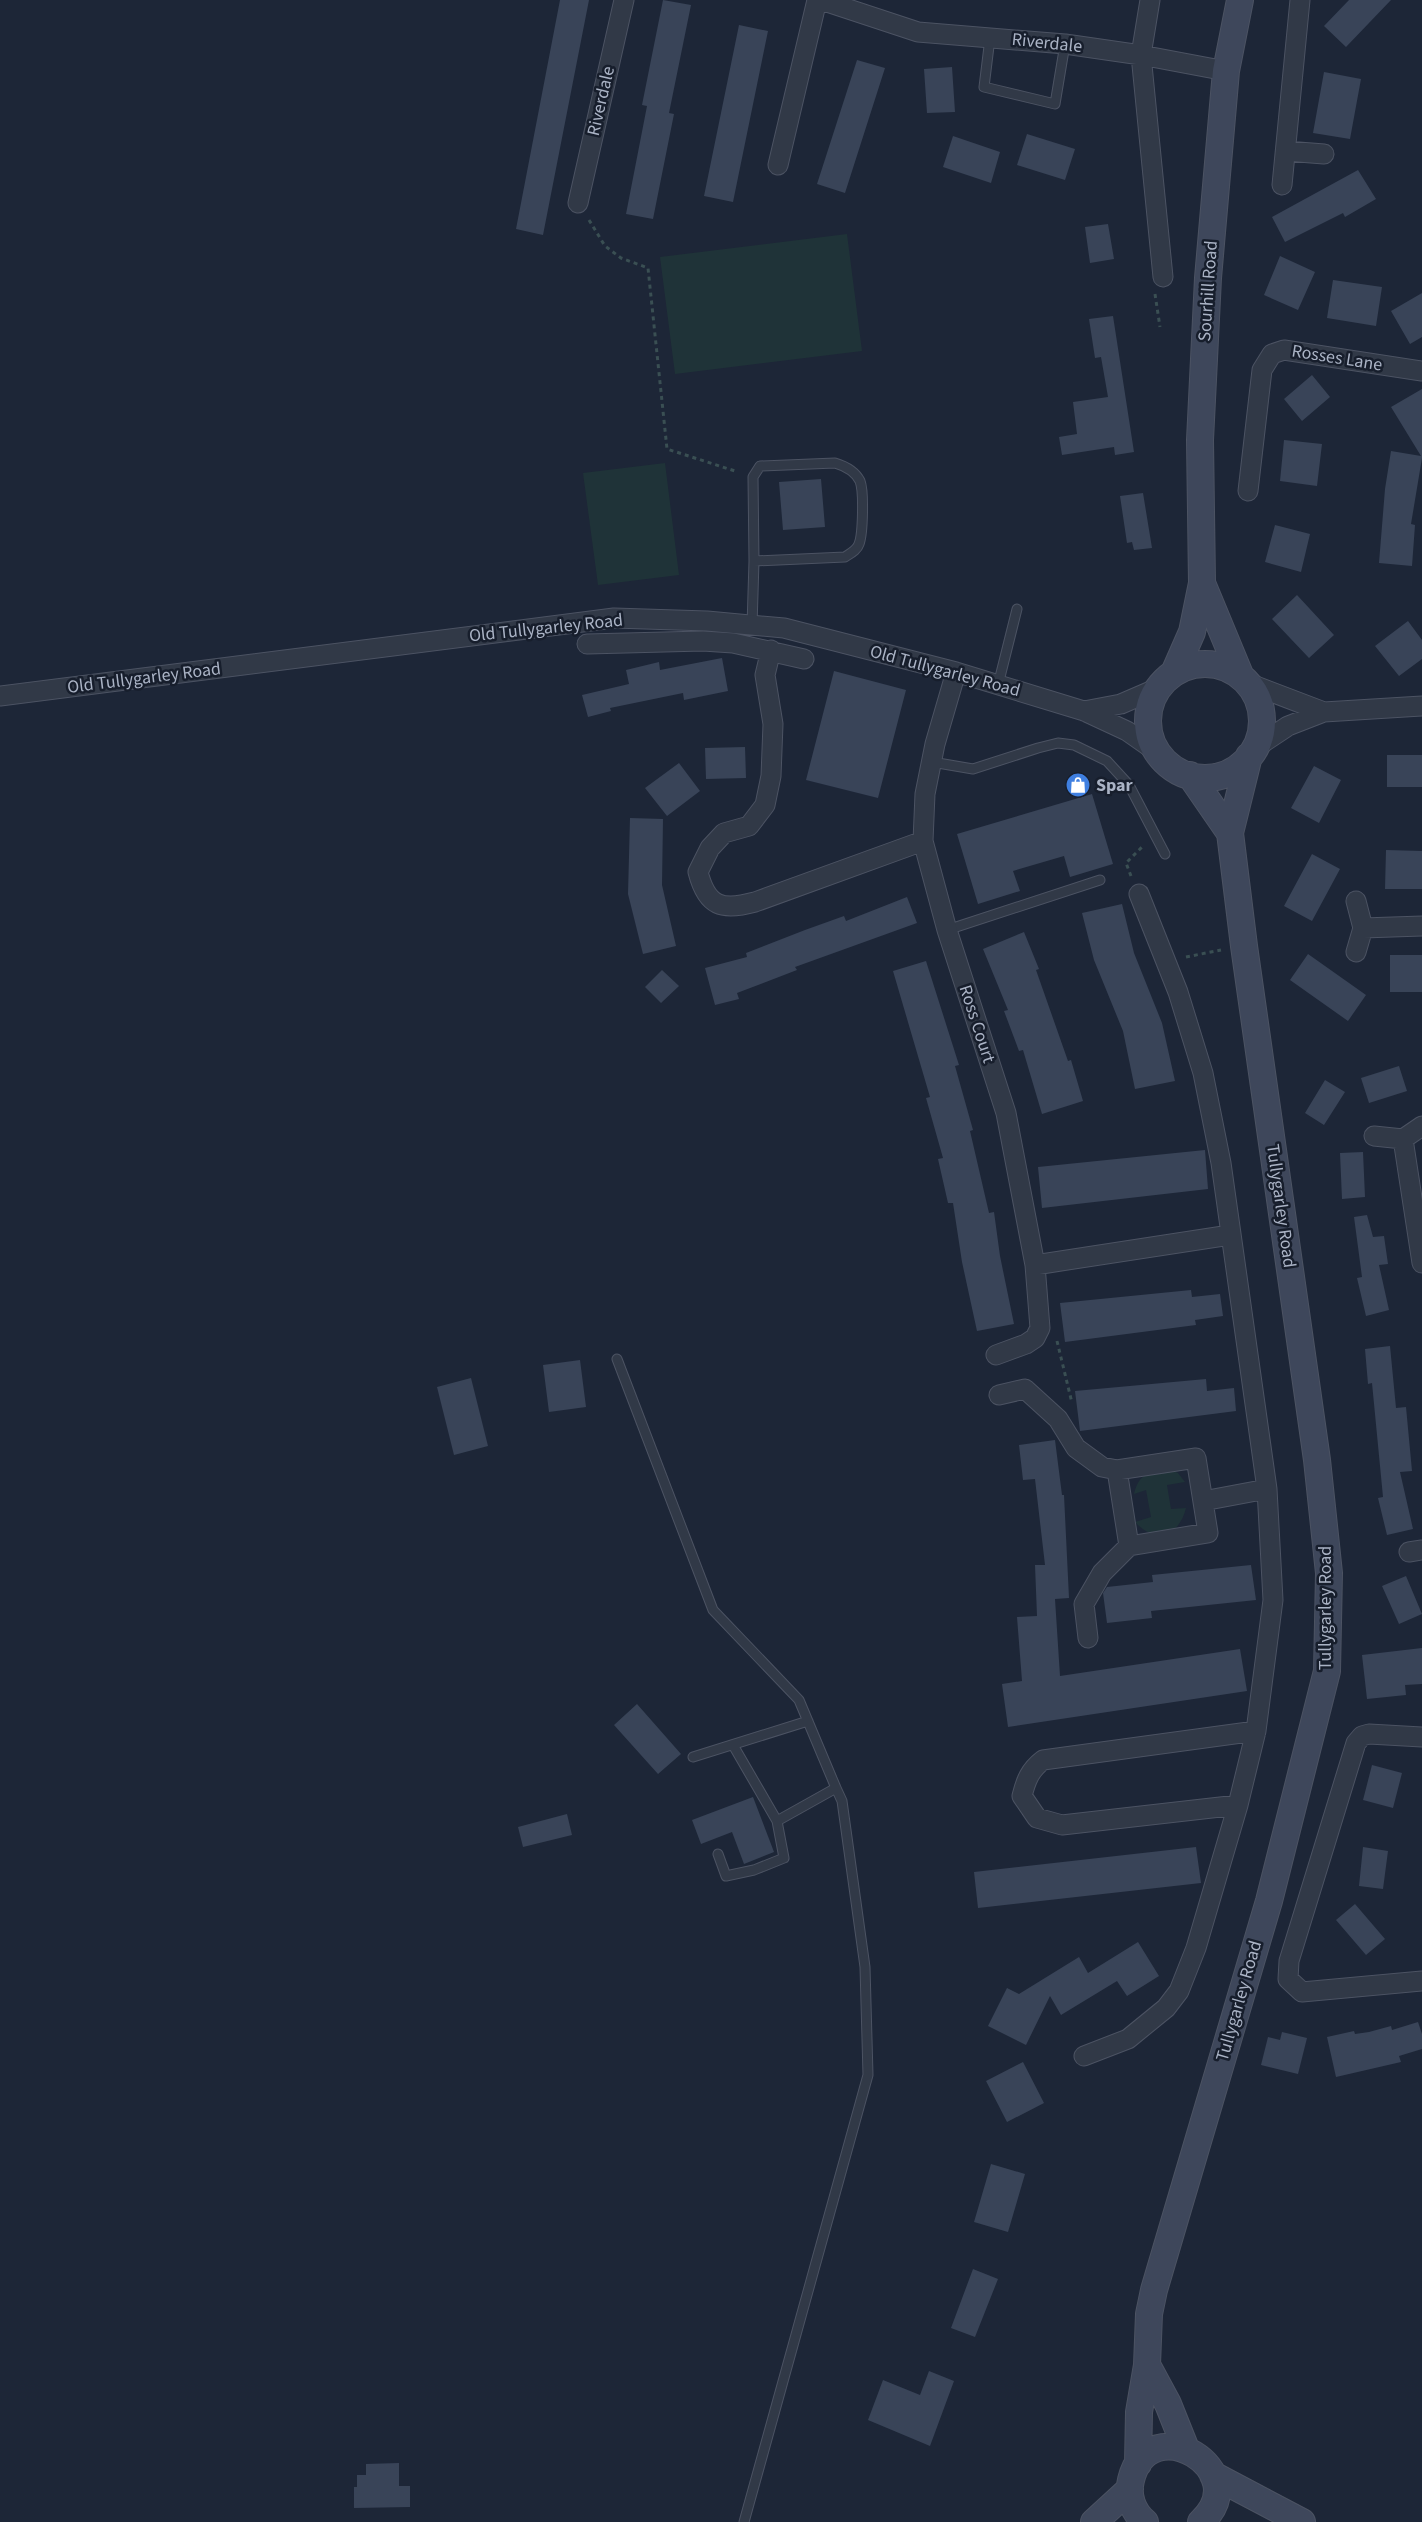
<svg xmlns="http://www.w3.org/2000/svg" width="1422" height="2522" viewBox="0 0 1422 2522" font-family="'Source Sans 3',sans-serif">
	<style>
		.green { fill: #1f3338 }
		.building { fill: #394458 }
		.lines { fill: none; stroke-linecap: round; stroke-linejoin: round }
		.lane-casing { stroke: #4c5363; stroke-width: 11 }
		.street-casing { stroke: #4c5363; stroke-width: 21 }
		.secondary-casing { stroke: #4c5363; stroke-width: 28 }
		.path { stroke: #3a4f53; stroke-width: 3; stroke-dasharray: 4 4; stroke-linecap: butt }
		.lane { stroke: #313947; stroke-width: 9 }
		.street { stroke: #313947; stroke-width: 19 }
		.secondary { stroke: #3e475b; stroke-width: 26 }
		.labels { text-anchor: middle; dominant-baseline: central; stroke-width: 5; stroke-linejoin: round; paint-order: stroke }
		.street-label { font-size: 18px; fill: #aab3c5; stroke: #171e2c }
		.poi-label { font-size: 18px; font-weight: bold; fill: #aab3c5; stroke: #171e2c; text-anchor: start }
	</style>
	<rect width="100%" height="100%" fill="#1d2637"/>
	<path class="green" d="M847 234 862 351 675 374 660 257Z
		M665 463 679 575 598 585 583 473Z
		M1167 1468 1178 1473 1185 1482 1167 1485 1171 1509 1186 1508C1179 1537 1155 1544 1135 1522L1151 1517 1146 1490 1134 1494C1139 1474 1148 1472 1167 1468Z"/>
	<path class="building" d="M560 0H589L543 235 516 229Z
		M663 0 691 5 669 113 674 114 653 219 626 214 647 106 642 105Z
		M1349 0H1391L1346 47 1324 26Z
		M739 25 768 31 733 202 704 196Z
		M857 60 885 68 845 193 817 184Z
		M952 67 955 112 927 113 924 69Z
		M1324 72 1361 79 1350 139 1313 133Z
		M1027 134 1075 149 1065 180 1017 165Z
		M953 136 1000 152 991 183 943 167Z
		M1358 170 1376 199 1345 217 1343 213 1285 242 1272 217Z
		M1108 224 1114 259 1090 263 1085 227Z
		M1280 256 1315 272 1298 310 1264 295Z
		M1333 280 1382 287 1376 326 1327 318Z
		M1422 293V337L1410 344 1391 311Z
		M1113 316 1134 452 1115 455 1114 447 1062 455 1059 437 1077 434 1073 402 1108 397 1101 357 1095 358 1089 319Z
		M1312 375 1330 397 1302 421 1284 399Z
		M1422 389V458L1411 524 1415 525 1412 566 1379 563 1385 489 1391 451 1421 456 1391 407Z
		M1284 440 1322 444 1317 486 1280 481Z
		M821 479 825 527 783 530 779 482Z
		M1143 493 1152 548 1134 550 1132 542 1127 543 1120 496Z
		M1275 525 1310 534 1301 572 1265 562Z
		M1297 595 1334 635 1309 658 1272 619Z
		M1408 621 1422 640V659L1399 676 1375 646Z
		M722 658 728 691 684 700 683 693 610 708 611 711 588 717 582 695 629 684 626 670 659 662 660 670Z
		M834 671 906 690 878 798 806 780Z
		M745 747 746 778 706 779 705 748Z
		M1387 755H1422V787H1387Z
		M679 763 700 791 667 816 645 788Z
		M1314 766 1341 780 1319 823 1291 808Z
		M1092 794 1113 864 1070 877 1064 856 1013 871 1020 891 978 904 957 834Z
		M630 818 663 819 662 885 676 946 643 954 628 894Z
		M1386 850 1422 851V889H1385Z
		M1312 854 1340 869 1312 921 1284 906Z
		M907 897 917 923 795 967 797 970 737 993 739 999 715 1005 705 968 747 957 746 953 805 930 844 916 846 921Z
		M1122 904 1134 953 1162 1023 1175 1081 1135 1089 1123 1031 1094 960 1082 913Z
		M1024 932 1039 969 1036 970 1068 1061 1071 1060 1083 1101 1042 1114 1023 1050 1019 1051 1004 1011 1008 1010 983 949Z
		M1308 954 1366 995 1348 1021 1290 980Z
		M1390 955H1422V992H1390Z
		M926 961 959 1065 955 1066 973 1130 970 1131 989 1213 994 1212 1000 1256 1014 1324 977 1331 962 1262 953 1203H948L938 1159 943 1158 926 1098 930 1097 893 971Z
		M662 970 679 986 661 1003 645 987Z
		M1399 1066 1407 1091 1369 1103 1361 1078Z
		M1325 1080 1345 1092 1324 1125 1305 1113Z
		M1205 1150 1208 1189 1042 1208 1038 1167Z
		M1363 1152 1365 1197 1342 1199 1340 1153Z
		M1367 1215 1373 1237 1384 1236 1388 1264 1379 1265 1389 1310 1366 1316 1357 1278 1362 1277 1354 1217Z
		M1191 1290 1192 1297 1220 1294 1223 1316 1195 1320 1196 1325 1065 1342 1060 1303Z
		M1390 1346 1396 1408 1406 1407 1412 1471 1400 1472 1413 1529 1387 1535 1378 1498 1383 1497 1372 1383 1368 1384 1365 1349Z
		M580 1360 586 1407 549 1412 543 1365Z
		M471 1378 488 1446 454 1455 437 1387Z
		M1206 1379 1207 1391 1234 1388 1236 1411 1080 1431 1075 1391Z
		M1055 1440 1062 1495H1064L1069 1598 1055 1599 1060 1676 1240 1649 1247 1691 1008 1727 1002 1684 1022 1681 1017 1617 1037 1616 1035 1565H1045L1035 1479 1023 1480 1019 1445Z
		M1251 1565 1256 1600 1151 1611 1152 1618 1107 1623 1103 1593 1107 1587 1153 1582 1152 1575Z
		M1406 1576 1422 1614 1399 1624 1382 1586Z
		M1422 1648V1684L1405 1685 1406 1695 1367 1699 1362 1655Z
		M637 1704 681 1754 658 1774 614 1725Z
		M1372 1765 1402 1773 1393 1808 1363 1800Z
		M753 1797 774 1852 744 1864 732 1832 701 1844 692 1820Z
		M567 1814 572 1835 523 1847 518 1827Z
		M1196 1847 1201 1883 978 1908 974 1872Z
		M1363 1847 1388 1851 1383 1889 1359 1886Z
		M1355 1904 1385 1939 1366 1955 1336 1920Z
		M1138 1942 1159 1976 1127 1996 1117 1981 1061 2015 1050 1996 1026 2045 988 2026 1007 1988 1019 1994 1079 1957 1088 1973Z
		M1418 2022 1422 2034V2049L1399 2056 1401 2062 1336 2077 1327 2037 1354 2031 1355 2034 1369 2032 1391 2026 1392 2030Z
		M1282 2032 1307 2038 1298 2074 1261 2065 1268 2037 1280 2040Z
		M1023 2062 1044 2103 1007 2122 986 2081Z
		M991 2164 1025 2174 1008 2232 974 2222Z
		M973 2269 998 2279 975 2337 951 2328Z
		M929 2371 954 2381 930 2446 868 2420 883 2380 920 2395Z
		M399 2463V2486H410V2507L354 2508V2487H357V2475H366V2464Z"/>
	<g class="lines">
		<defs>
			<path id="lane" d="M990 38 984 87 1055 104 1065 44
				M752 626 754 561 753 477 760 466 835 463C845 466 855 471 860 481 864 491 863 534 859 544 857 550 851 553 845 557L754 561
				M998 685 1017 609
				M932 762 973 769 1038 748 1058 743 1074 745 1107 761 1129 785 1165 854
				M947 930 1100 880
				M617 1359 713 1610 799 1700 836 1788 842 1801 865 1967 868 2075 744 2522
				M693 1757 808 1721
				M777 1821 836 1788
				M718 1854 726 1876 754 1870 784 1858 777 1821 733 1745"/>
			<path id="street" d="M821 0 918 32 1065 44 1141 55 1226 71
				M1150 0 1141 55 1163 277
				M1286 151 1324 154
				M778 165 817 0
				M1282 185 1300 0
				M578 203 624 0
				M1248 491 1262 370 1272 354 1284 350 1422 371
				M587 644 703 641 733 643 804 659
				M771 650 765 675 773 724 771 776 765 805 749 826 724 833 710 848 698 872C707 907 722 911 755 902L923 841
				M956 672 935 744 925 794 923 841 947 930 1006 1113 1035 1265 1040 1328 1035 1338 1026 1344 996 1355
				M1248 683 1324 712
				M0 696 614 618 707 621 784 628 956 672 1084 711 1127 731 1157 752
				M1084 711 1121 704 1158 688
				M1255 748 1288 726 1324 712 1422 706
				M1363 928 1422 926
				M1356 952 1363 928 1356 901
				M1374 1136 1403 1139 1422 1126
				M1403 1139 1422 1263
				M1035 1265 1230 1235
				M999 1395 1025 1389 1058 1419 1076 1448 1102 1467 1117 1470 1196 1458 1208 1533 1129 1546 1117 1470
				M1203 1501 1267 1489
				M1409 1552 1422 1550
				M1088 1638 1084 1604 1102 1573 1129 1546
				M1422 1737 1369 1734 1362 1736 1356 1743 1289 1961 1288 1979 1302 1992 1422 1981
				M1238 1805 1062 1825 1037 1818 1022 1796C1026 1780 1030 1770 1043 1760L1256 1731
				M1084 2056 1128 2039 1166 2008 1179 1991 1196 1948 1238 1805 1256 1731 1273 1600 1267 1489 1221 1163 1203 1073 1178 992 1139 894"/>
			<path id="secondary" d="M1202 583 1241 677
				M1148 721a57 57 0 1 1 114 0a57 57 0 1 1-114 0Z
				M1174 673 1192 632 1202 583 1200 440 1208 278 1226 71 1240 0
				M1190 775 1230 833
				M1147 2365 1168 2404 1186 2449
				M1138 2464 1139 2412 1147 2365 1149 2314 1154 2290 1269 1901 1327 1671 1329 1573 1317 1460 1244 946 1230 833 1249 756
				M1213 2475 1302 2522
				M1094 2522 1130 2489
				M1145 2522C1133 2512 1127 2496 1131 2480 1149 2406 1257 2471 1201 2522"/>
		</defs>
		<use href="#lane" class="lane-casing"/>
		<use href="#street" class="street-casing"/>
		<use href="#secondary" class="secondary-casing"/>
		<path class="path" d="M589 220 605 246 621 258 648 268 667 449 738 472
			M1155 294 1160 327
			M1131 876 1126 863 1144 845
			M1186 957 1221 950
			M1057 1341 1072 1403"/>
		<use href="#lane" class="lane"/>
		<use href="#street" class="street"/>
		<use href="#secondary" class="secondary"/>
	</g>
	<defs>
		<symbol id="shop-disc" viewBox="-11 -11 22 22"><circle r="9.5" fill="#3f7fe0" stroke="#171e2c"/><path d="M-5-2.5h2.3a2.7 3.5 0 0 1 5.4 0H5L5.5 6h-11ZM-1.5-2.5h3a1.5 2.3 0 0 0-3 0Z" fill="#fff"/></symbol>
	</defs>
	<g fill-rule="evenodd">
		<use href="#shop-disc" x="1064" y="771" width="28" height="28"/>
	</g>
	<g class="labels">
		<g class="street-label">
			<text transform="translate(1047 43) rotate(6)">Riverdale</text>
			<text transform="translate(601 101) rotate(-77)">Riverdale</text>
			<text transform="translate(1208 291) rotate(-86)">Sourhill Road</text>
			<text transform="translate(1337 358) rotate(9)">Rosses Lane</text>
			<text transform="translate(546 628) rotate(-6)">Old Tullygarley Road</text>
			<text transform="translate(945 671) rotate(15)">Old Tullygarley Road</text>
			<text transform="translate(144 678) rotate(-7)">Old Tullygarley Road</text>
			<text transform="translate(977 1024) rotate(72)">Ross Court</text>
			<text transform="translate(1281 1206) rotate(82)">Tullygarley Road</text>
			<text transform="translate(1325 1608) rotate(-90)">Tullygarley Road</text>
			<text transform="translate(1239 2001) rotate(-74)">Tullygarley Road</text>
		</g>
		<g class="poi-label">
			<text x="1096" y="785">Spar</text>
		</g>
	</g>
</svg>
